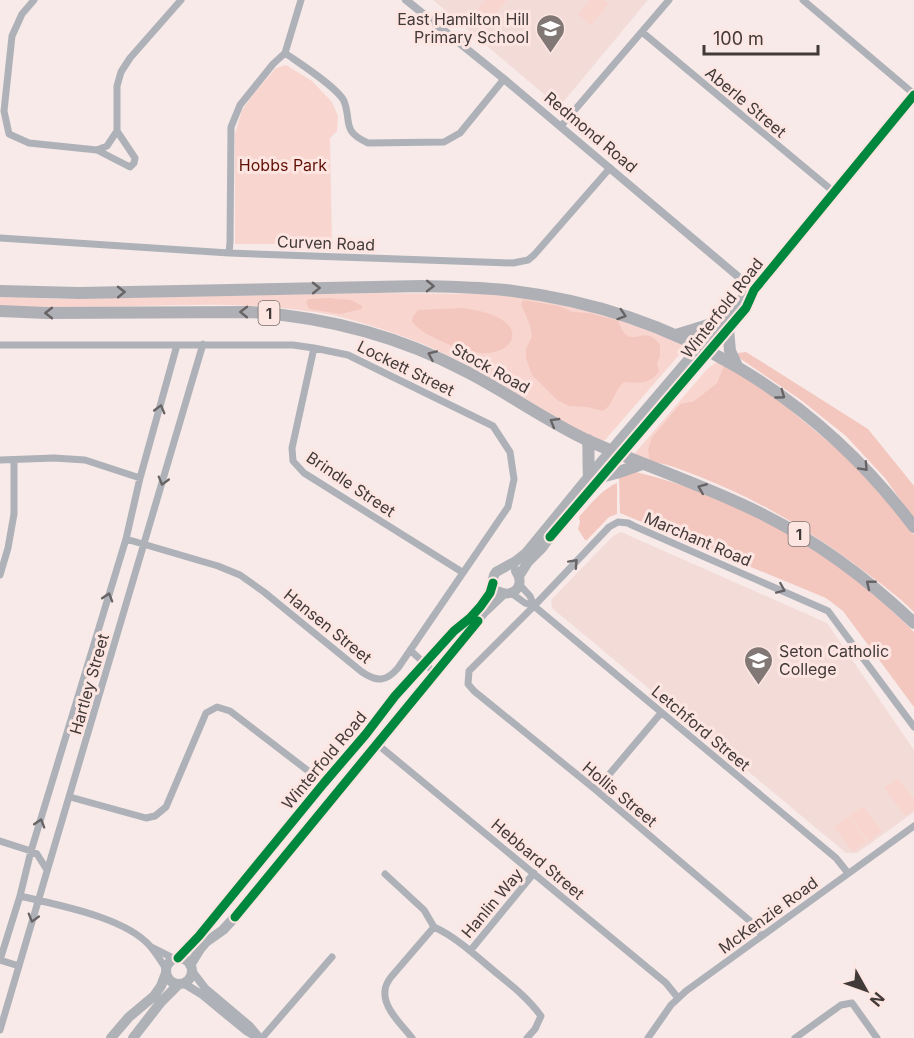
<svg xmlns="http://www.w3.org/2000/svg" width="914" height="1038" viewBox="0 0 914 1038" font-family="Inter,sans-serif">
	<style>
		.built { fill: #f3dcd8 }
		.green { fill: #f8d6cf }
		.forest { fill: #f3c6be }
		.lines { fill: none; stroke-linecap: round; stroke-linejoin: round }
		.minor { stroke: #aeb2b8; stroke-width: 7 }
		.tertiary { stroke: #aeb2b8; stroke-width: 8 }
		.secondary { stroke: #aeb1b6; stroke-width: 10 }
		.trunk { stroke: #afb0b6; stroke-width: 12 }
		.cycleway-casing { stroke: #fde6e2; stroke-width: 13 }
		.cycleway { stroke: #00873e; stroke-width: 9 }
		.oneway { stroke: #686364 }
		.oneway2 { stroke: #686465 }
		.labels { text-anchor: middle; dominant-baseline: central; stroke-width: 6; stroke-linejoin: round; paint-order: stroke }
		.shield { fill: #fde6e2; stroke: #7a6e6b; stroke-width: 1.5 }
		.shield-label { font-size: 15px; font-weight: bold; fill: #423a38 }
		.poi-label { font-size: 16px; fill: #423a38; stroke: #fde6e2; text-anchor: end }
		.street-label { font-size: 16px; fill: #423a38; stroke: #fde6e2 }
		.park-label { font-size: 16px; fill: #621005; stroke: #fde6e2 }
	</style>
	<rect width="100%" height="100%" fill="#f7eae8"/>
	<path class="built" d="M433 0H648L559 107Z
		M621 532 827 623 914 750V812L857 853H846L552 608 551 600 613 536Z"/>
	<path class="green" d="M485 0H507L484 27 472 16Z
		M590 0H604L609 4 591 25 578 14Z
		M286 65 312 81 332 102 338 116 337 131 330 138 332 244H235V134L242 110 254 93 276 68Z
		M378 293 493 294 523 298 572 307 615 318 685 345 684 346 686 347 605 440 602 442C537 410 478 364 410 339 380 328 345 316 314 312 210 296 104 312 0 306V296L56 299Z
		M717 362 724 365 717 383 694 401 680 404 652 437 650 462 635 456V453L708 368Z
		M898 778 914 799V810L905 816 884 788Z
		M863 806 882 831 869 842 849 816Z
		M848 816 867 842 853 852 834 827Z"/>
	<path class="forest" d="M328 298 351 300 362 306V309L340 314 309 309 306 302 308 299Z
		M523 300 559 306 573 312 589 313 618 321C620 325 622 331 625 334 636 344 646 325 660 345V356L657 363 659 371C649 385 639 383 624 382 614 390 614 404 603 411L587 407 569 406 557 400 532 375 526 358V349L532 336 530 325 521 304Z
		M463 308C475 310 488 312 499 318 523 331 512 351 488 353 473 354 457 348 443 342 433 337 418 331 412 321L413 316 418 310Z
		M746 352 868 429 914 486V519L885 478 846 436 801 400 738 357V353Z
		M724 365 770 393 849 459 904 521 914 535V612C898 596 879 582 861 569 811 531 757 499 698 476 682 470 667 463 650 462L648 450 652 437 680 404 694 401 717 383Z
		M636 472C706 489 780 523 838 566 865 586 890 608 914 632V707L843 611 826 598 620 513 619 476Z
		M617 483V514L609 517 587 540H585L578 529 580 522 579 517C590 505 601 490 617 483Z"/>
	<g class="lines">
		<path class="minor" d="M34 0 22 14 12 36 4 111 9 134 29 143 97 150 107 146 117 131V86L121 72 130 58 181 0
			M803 0 914 94
			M642 32 834 192
			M285 53C299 63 337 87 344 101 352 122 341 131 368 143L444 142 460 133 504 79
			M561 126 669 0
			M97 150 130 167 134 163 135 158 117 131
			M0 238 229 253 513 263 528 260 534 255 610 168
			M229 253 230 242 231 127 240 105 273 64 285 53 301 0
			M0 345H293L314 348 348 355 493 426 510 452 514 479 508 507 398 668C386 682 377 682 362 672L264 592 240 575 218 566 126 539
			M314 348 292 448 293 461 304 473 462 572
			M0 460 54 458 85 460 140 478
			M0 575 8 548 14 514V460
			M519 584 530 596 534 606
			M511 593 525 603 534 606 836 858 848 873
			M410 650 435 673
			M377 744 666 983 678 998
			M596 790 661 713
			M70 797 146 818 155 816 166 807 206 713 217 707 230 711 324 783
			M0 841 31 851 37 854 47 870
			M385 874 424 910 434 927
			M20 896C57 905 125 917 150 946 156 953 161 961 166 969
			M434 927C456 937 475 955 494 971 511 985 528 998 541 1016L535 1029 527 1038
			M762 936 750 921 596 790 474 691 468 684 469 671 534 606 609 527 618 522 628 523 634 526 828 611 914 727
			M151 947 175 959
			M470 951 534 873
			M0 960 20 896 31 851 126 539 140 478 177 345
			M0 960 19 966
			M0 1030 203 344
			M262 1038 332 957
			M412 1038C402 1025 383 1008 385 991 385 985 388 981 391 977L434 927
			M648 1038 671 1005 686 991 914 826
			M795 1038 841 1005 852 1003 877 1038"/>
		<path class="tertiary" d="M406 0 504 79 754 290
			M192 971 205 988 250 1026 260 1038
			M183 983 201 994 246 1031 258 1038"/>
		<path class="secondary" d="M519 576 528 562 542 548 555 530 746 308 754 290 914 95
			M497 591C513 599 526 586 516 571
			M178 958 199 936 324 783 366 734 395 696 454 631 470 618 480 607 490 593 494 575 496 572 516 561 526 553 589 476 721 321 739 301 754 290
			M166 971a13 13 0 1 1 26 0a13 13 0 1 1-26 0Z
			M190 965 200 949 206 942 223 930 235 917 484 612 503 594
			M111 1038 129 1017 154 996 161 986 166 973
			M133 1038 161 1002 179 984"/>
		<path class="trunk" d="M0 291 79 293 422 286C452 287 483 287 513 291 676 311 816 396 914 527
			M0 311 46 313 250 312C326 317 399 336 467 372 508 393 546 421 589 441 647 467 707 486 764 515 820 543 869 580 914 623
			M728 329 730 351 737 366
			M676 335 721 321
			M588 440C589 452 588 464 589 476
			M601 477 616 473 642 464"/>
		<defs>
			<path id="cycleway" d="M550 537 746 308 754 290 914 95
				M235 917 478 621
				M178 958 199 936 324 783 366 734 395 696 454 631 470 618 480 607 490 593 493 583"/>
		</defs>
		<use href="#cycleway" class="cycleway-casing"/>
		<use href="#cycleway" class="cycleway"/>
	</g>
	<defs><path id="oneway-chevron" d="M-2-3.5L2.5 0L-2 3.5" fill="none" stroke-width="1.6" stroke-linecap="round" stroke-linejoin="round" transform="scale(1.5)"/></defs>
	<g class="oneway">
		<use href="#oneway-chevron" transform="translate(430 286) rotate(1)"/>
		<use href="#oneway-chevron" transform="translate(316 288) rotate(-1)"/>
		<use href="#oneway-chevron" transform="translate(121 292) rotate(-1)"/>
		<use href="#oneway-chevron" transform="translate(244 312) rotate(-179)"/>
		<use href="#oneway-chevron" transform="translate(49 313) rotate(180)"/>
		<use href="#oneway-chevron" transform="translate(622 315) rotate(18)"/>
		<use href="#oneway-chevron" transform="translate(432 355) rotate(-156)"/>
		<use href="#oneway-chevron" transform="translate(781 395) rotate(36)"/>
		<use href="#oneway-chevron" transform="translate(554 422) rotate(-150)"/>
		<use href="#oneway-chevron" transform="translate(864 467) rotate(47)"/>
		<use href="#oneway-chevron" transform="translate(702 488) rotate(-158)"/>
		<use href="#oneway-chevron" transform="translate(870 584) rotate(-141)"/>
	</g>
	<g class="oneway2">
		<use href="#oneway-chevron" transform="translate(160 409) rotate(-75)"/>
		<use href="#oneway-chevron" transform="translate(163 481) rotate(106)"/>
		<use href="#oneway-chevron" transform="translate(574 563) rotate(-47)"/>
		<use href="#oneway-chevron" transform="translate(781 589) rotate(23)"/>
		<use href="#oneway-chevron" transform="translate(108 597) rotate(-73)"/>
		<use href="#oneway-chevron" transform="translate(40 823) rotate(-73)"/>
		<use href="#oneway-chevron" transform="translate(33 918) rotate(106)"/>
	</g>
	<defs>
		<symbol id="school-pin" viewBox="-11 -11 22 30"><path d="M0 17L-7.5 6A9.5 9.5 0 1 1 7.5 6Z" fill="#817876" stroke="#fde6e2"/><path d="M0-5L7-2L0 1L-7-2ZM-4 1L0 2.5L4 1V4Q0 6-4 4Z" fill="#fff"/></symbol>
	</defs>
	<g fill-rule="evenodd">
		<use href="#school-pin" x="534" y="12" width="33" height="45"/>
		<use href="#school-pin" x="742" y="644" width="33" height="45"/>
	</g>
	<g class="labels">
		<g class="shield">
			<rect x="258.5" y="301" width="21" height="24" rx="4.5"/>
			<rect x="788.5" y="522" width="21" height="24" rx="4.5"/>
		</g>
		<g class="shield-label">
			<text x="269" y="313">1</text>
			<text x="799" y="534">1</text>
		</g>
		<g class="poi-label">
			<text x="529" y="19">East Hamilton Hill<tspan x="529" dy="18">Primary School</tspan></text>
			<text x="779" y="651" text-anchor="start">Seton Catholic<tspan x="779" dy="18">College</tspan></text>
		</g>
		<g class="street-label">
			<text transform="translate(746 102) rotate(40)">Aberle Street</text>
			<text transform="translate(591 132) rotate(40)">Redmond Road</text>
			<text transform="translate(326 243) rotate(2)">Curven Road</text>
			<text transform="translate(722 308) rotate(-52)">Winterfold Road</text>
			<text transform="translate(406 368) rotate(26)">Lockett Street</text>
			<text transform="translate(491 368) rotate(29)">Stock Road</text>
			<text transform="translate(351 484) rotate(34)">Brindle Street</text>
			<text transform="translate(698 539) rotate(23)">Marchant Road</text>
			<text transform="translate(328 626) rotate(39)">Hansen Street</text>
			<text transform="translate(89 684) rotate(-74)">Hartley Street</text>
			<text transform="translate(701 728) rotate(40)">Letchford Street</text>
			<text transform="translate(324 760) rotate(-50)">Winterfold Road</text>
			<text transform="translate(620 794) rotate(40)">Hollis Street</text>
			<text transform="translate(538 859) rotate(40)">Hebbard Street</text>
			<text transform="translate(492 903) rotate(-50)">Hanlin Way</text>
			<text transform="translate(768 915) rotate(-36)">McKenzie Road</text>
		</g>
		<g class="park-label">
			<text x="283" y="165">Hobbs Park</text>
		</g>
	</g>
	<g transform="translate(866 990) rotate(130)" stroke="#fde6e2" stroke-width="4.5" paint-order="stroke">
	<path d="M0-4.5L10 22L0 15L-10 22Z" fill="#423a38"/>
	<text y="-9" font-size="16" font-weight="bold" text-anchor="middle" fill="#423a38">N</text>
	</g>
	<path d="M704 45v9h114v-9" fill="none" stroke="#423a38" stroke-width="3"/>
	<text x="713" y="45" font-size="18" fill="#423a38" stroke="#fde6e2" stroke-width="4.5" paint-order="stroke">100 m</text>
</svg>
